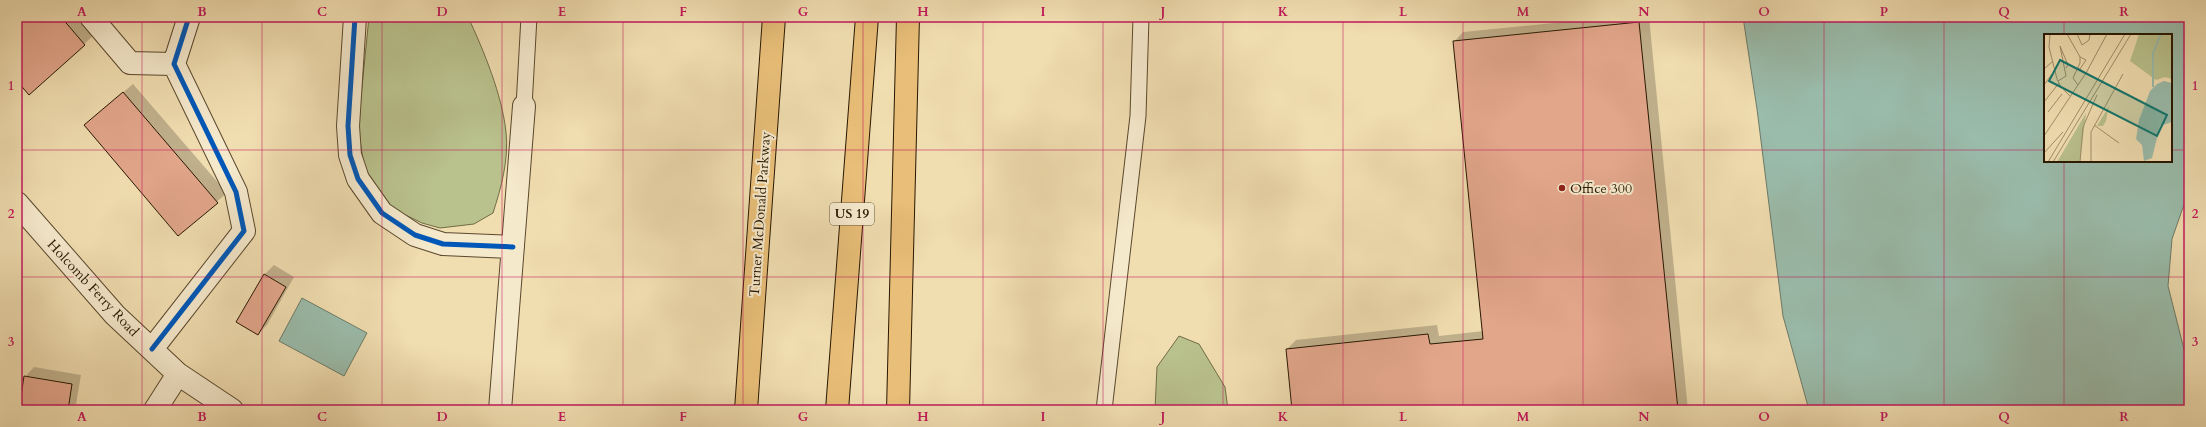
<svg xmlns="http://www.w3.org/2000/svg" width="2206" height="427" viewBox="0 0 2206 427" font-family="Cardo,serif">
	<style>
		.green { fill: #b9c18c; stroke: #706c46 }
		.water { fill: #9abcab; stroke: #6c7a67; fill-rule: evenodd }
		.shadow { fill: #0003 }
		.building { fill: #e2a68b; stroke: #281701 }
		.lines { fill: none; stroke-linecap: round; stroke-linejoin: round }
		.service-casing { stroke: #5a482d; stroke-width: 17 }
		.minor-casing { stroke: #5a482d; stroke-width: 24 }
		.motorway-casing { stroke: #281701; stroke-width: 24 }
		.service { stroke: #f5e9cc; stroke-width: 15 }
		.minor { stroke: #f5e9cc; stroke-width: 22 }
		.motorway { stroke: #e8be78; stroke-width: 22 }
		.cycleway-casing { stroke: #f5e9cc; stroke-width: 8 }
		.cycleway { stroke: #0057b8; stroke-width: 5 }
		.grid { fill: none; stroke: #c2185b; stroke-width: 1; stroke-opacity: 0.55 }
		.poi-dot { fill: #8f2418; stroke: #f5e9cc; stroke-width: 1.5 }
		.labels { text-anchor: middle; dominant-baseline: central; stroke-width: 4; stroke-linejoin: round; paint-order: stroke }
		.shield { fill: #f5e9cc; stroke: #66563e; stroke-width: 1 }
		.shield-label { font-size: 13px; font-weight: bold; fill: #281701 }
		.poi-label { font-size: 14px; fill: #281701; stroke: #f5e9cc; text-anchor: start }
		.street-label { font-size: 14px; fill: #281701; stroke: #f5e9cc }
		.inset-river { fill: none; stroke: #9abcab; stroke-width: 2 }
		.inset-road { fill: none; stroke: #a08e6a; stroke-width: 1 }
		.view { fill: #0f766e; fill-opacity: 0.15; stroke: #0f766e; stroke-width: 2 }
		.inset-edge { fill: none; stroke: #281701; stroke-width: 2 }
		.neatline { fill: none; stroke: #c2185b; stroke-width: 1.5 }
		.grid-label { font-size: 13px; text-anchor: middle; font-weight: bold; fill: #c2185b }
	</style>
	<rect width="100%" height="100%" fill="#f0ddb0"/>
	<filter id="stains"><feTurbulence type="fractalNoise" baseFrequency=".005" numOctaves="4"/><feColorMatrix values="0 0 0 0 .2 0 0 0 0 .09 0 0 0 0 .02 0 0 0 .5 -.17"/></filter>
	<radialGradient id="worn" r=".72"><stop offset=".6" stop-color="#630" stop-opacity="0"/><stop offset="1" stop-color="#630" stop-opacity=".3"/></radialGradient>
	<path class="green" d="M369 17H468C484 51 502 95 506 132 509 160 501 188 493 213L474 224 440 228 422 223 389 207 365 172 358 127Z
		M1179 336 1199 344 1225 387 1228 410H1155L1157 367Z"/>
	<path class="water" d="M1743 17H2189V190L2172 239 2168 286 2189 369V410H1809L1783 316 1757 109ZM2045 35H2171V161H2045Z
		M302 298 367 333 344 376 279 341Z"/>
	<path class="shadow" d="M17 17H78L94 35 29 94 17 80Z
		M1613 17H1649L1688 410H1293L1287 349 1296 340 1437 325 1439 336 1484 331 1454 42 1463 32Z
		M133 84 227 193 178 234 85 125Z
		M274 265 294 277 267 325 258 334 265 274Z
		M34 367 81 375 75 410H20L25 377Z"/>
	<path class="building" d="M17 17H61L85 45 29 95 17 81Z
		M1639 22 1678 410H1292L1286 349 1428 334 1430 344 1483 339 1453 41Z
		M123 92 218 203 178 236 84 125Z
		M264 274 286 287 258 335 236 322Z
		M24 376 72 384 68 410H19Z"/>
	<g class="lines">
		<defs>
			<path id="service" d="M524 106 529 17
				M1104 410 1138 116 1141 17"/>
			<path id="minor" d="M91 17 130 63 174 64
				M355 17 348 126 350 155 358 179 382 213 415 235 443 244 513 247
				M17 203 115 315 178 374 232 410
				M152 349 244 231 236 192 174 64 188 20 187 17
				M155 410 178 374
				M500 410 524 106"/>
			<path id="motorway" d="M746 410 774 17
				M837 410 867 17
				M898 410 908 17"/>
		</defs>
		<use href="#service" class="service-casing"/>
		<use href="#minor" class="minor-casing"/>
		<use href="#motorway" class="motorway-casing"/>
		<use href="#service" class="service"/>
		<use href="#minor" class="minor"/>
		<use href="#motorway" class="motorway"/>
		<defs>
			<path id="cycleway" d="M355 17 348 126 350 155 358 179 382 213 415 235 443 244 513 247
				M152 349 244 231 236 192 174 64 188 20 187 17"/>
		</defs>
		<use href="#cycleway" class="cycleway-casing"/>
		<use href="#cycleway" class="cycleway"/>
	</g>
	<path class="grid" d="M142 17V410M262 17V410M382 17V410M502 17V410M623 17V410M743 17V410M863 17V410M983 17V410M1103 17V410M1223 17V410M1343 17V410M1463 17V410M1583 17V410M1704 17V410M1824 17V410M1944 17V410M2064 17V35M17 150H2045M2171 150H2189M2064 161V410M17 277H2189"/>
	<circle class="poi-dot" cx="1562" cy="188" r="4"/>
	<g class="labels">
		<rect class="shield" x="830" y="203" width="44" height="22" rx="3"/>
		<g class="shield-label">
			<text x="852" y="214">US 19</text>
		</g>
		<g class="poi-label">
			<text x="1570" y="188">Office 300</text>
		</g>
		<g class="street-label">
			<text transform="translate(760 214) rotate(-86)">Turner McDonald Parkway</text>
			<text transform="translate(93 288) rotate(47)">Holcomb Ferry Road</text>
		</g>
	</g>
	<g transform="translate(2044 34)">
		<rect width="128" height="128" fill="#f0ddb0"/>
		<path d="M95 0H128V45L121 43 112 46 86 27ZM65 72 62 87 59 92H53ZM42 79 36 128H13Z" fill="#b9c18c"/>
		<path d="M120 47 128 49V88L116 92 108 124 100 127 98 111 92 105 95 86 106 57 113 50Z" fill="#9abcab"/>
		<path class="inset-river" d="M109 53V19L117 0"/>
		<path class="inset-road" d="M6 0 5 13 13 45 17 53 27 63M23 0 36 23V29L29 44 34 51M33 0 38 11 45 6 46 0M36 23 42 26 36 35M0 35 9 27M42 39 63 0M14 47 22 42 16 12 24 31 22 34M0 51 8 40M0 68 15 49M4 78 18 60M50 91 75 109M0 102 42 39 34 34M0 119 19 98M4 128 81 0M9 128 87 0M36 128 39 93 53 61M47 128V98L79 40"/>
		<path class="view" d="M16 26 123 81 113 102 5 47Z"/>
		<rect width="128" height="128" class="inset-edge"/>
	</g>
	<rect width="2206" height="427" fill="none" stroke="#f0ddb0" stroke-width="44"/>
	<rect x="22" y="22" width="2162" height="383" class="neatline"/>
	<g class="grid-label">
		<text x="82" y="16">A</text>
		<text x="202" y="16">B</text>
		<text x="322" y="16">C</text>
		<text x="442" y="16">D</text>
		<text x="562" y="16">E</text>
		<text x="683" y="16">F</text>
		<text x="803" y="16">G</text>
		<text x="923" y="16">H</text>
		<text x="1043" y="16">I</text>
		<text x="1163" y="16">J</text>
		<text x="1283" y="16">K</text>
		<text x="1403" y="16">L</text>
		<text x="1523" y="16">M</text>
		<text x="1644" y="16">N</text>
		<text x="1764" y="16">O</text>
		<text x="1884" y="16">P</text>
		<text x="2004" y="16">Q</text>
		<text x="2124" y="16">R</text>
		<text x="11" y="90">1</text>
		<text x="2195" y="90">1</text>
		<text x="11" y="218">2</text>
		<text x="2195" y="218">2</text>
		<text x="11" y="346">3</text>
		<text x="2195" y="346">3</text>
		<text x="82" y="421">A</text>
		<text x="202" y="421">B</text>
		<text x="322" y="421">C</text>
		<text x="442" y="421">D</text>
		<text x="562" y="421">E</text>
		<text x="683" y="421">F</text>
		<text x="803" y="421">G</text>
		<text x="923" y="421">H</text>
		<text x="1043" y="421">I</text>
		<text x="1163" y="421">J</text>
		<text x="1283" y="421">K</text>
		<text x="1403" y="421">L</text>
		<text x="1523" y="421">M</text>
		<text x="1644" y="421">N</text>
		<text x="1764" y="421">O</text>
		<text x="1884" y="421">P</text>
		<text x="2004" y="421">Q</text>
		<text x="2124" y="421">R</text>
	</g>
	<rect width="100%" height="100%" filter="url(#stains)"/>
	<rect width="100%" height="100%" fill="url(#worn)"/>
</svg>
